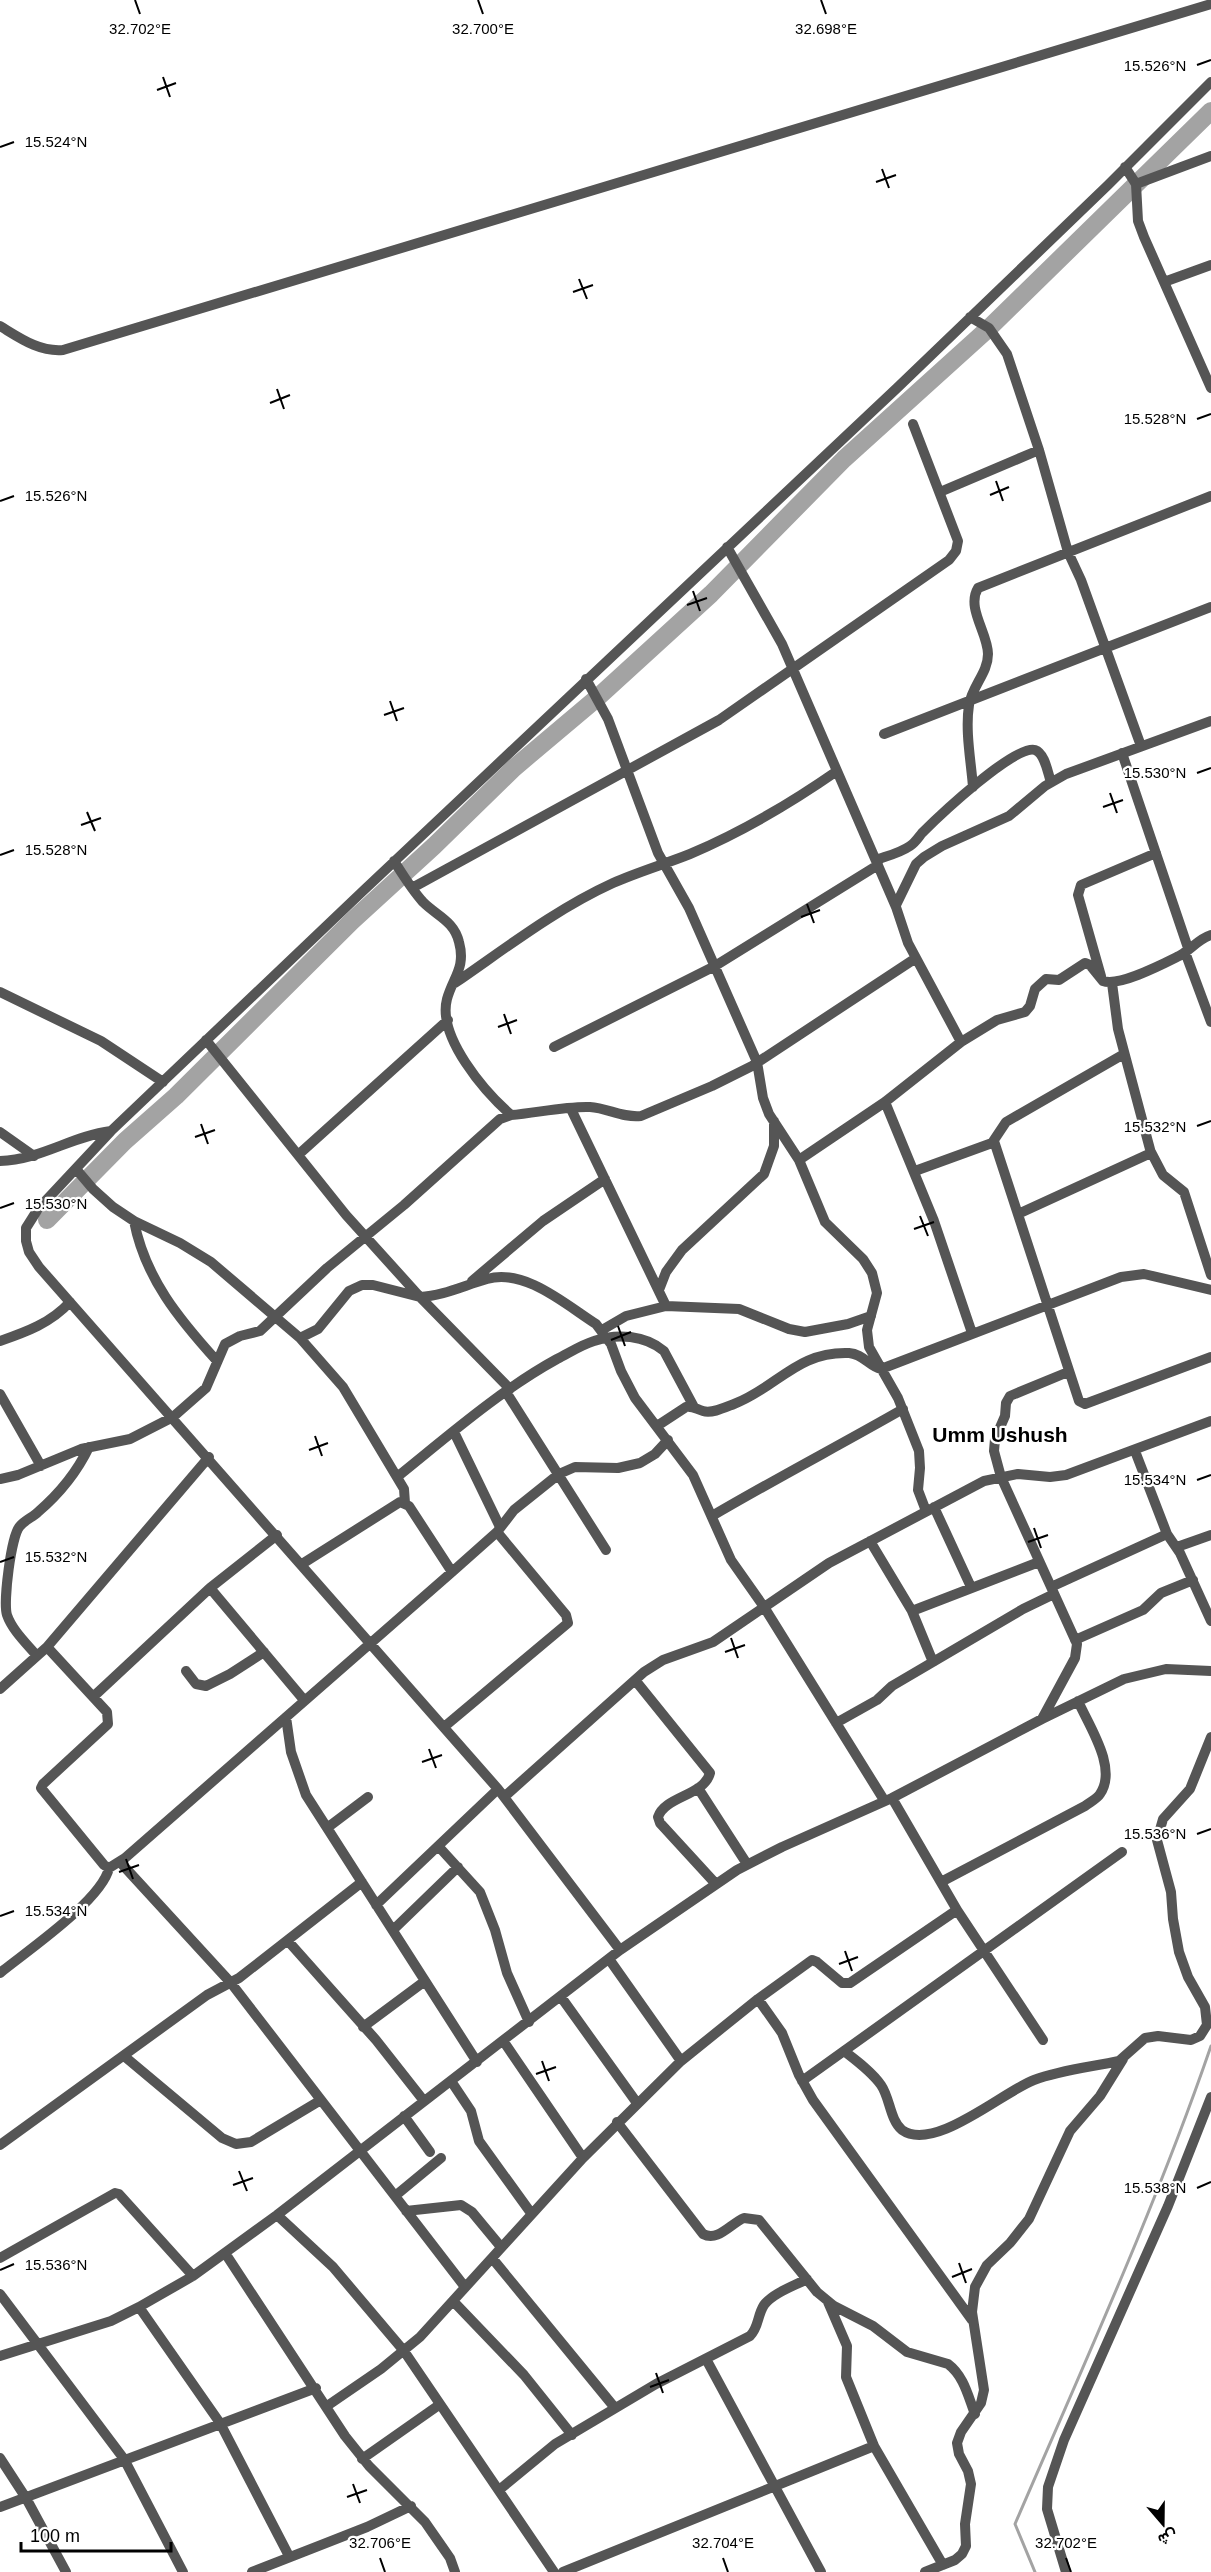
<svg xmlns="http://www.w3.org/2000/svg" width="1211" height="2572" viewBox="0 0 1211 2572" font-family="Arial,Vazirmatn,sans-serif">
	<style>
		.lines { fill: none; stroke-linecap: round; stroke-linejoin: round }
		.stream { stroke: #a3a3a3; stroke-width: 3 }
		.river { stroke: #a3a3a3; stroke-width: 18 }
		.minor { stroke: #555; stroke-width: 10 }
		.ticks { fill: none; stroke: #000; stroke-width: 2 }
		.labels { text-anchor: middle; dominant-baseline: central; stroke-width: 4.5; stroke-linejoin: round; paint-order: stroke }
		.quarter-label { font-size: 21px; font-weight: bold; fill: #000; stroke: #fff }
		.ticks-label { font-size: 15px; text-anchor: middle; fill: #000; stroke: #fff; stroke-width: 4.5; stroke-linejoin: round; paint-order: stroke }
	</style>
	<rect width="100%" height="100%" fill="#fff"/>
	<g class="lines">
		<path class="stream" d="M1035 2572 1015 2524C1083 2366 1155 2209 1211 2046"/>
		<path class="river" d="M47 1220 125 1141 176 1096 352 921 434 846 514 768 597 698 711 594 844 459 989 328 1211 111"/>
		<path class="minor" d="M1125 167 1136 184 1138 221 1144 237 1211 388
			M1136 184 1211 156
			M1164 282 1211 265
			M970 317 989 328 1007 354 1039 450 1068 552 1081 580 1141 746
			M0 326C20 338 39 352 63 350L1211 4
			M940 492 1039 450
			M727 547 782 644 896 907 908 943 961 1042
			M586 679 608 719 658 853 689 908 757 1062 763 1098 769 1114 799 1160 825 1222 863 1259 872 1273 877 1293 867 1330 869 1347 898 1398 919 1451 920 1468 918 1490 926 1511
			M884 734 1211 607
			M1122 753 1188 948
			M973 787C971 761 965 731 969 705 972 686 988 673 988 654 988 633 966 608 978 588L1211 496
			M876 860C887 856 900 853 910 846 915 843 918 838 922 833 938 817 1015 744 1035 750 1045 753 1048 774 1051 782
			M394 861C403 875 412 890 423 902 437 916 454 921 459 942 466 968 453 977 447 999 437 1037 485 1092 511 1115
			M412 888 719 720 949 560 956 551 958 541 913 424
			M896 905 916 864 924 857 942 846 1009 816 1045 786 1066 774 1211 721
			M1185 952 1211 1022
			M1101 976 1078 895 1081 885 1156 853
			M455 983C506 948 556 909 613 883 638 872 665 864 690 854 742 832 791 803 837 771
			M0 992 101 1041 163 1082
			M206 1040 346 1215 420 1297C443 1296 465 1285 487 1279 525 1268 566 1305 596 1324L611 1344 621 1371 635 1398 693 1475 731 1560 764 1607 884 1800
			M554 1047 715 966 878 865
			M885 1102 934 1221 972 1333
			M571 1109 666 1306
			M0 1132 34 1156
			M994 1141 1079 1401 1085 1404 1211 1357
			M1151 1152 1163 1175 1184 1192 1211 1275
			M298 1155 448 1020
			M799 1160 885 1102 961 1042 997 1020 1025 1012 1030 1006 1035 989 1046 979 1059 980 1085 963 1090 965 1103 981C1119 987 1163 964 1179 956 1191 950 1198 939 1211 935
			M0 1161C40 1160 72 1136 111 1131
			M76 1169 93 1189 113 1207 134 1221 180 1243 211 1262 300 1338 343 1387 404 1489 405 1503
			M915 1171 992 1143 1006 1122 1124 1054
			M1018 1214 1151 1153 1118 1029 1112 983
			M134 1221C145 1278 179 1319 217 1361
			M472 1281 543 1221 605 1179
			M659 1290 666 1272 682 1250 764 1174 774 1146V1121
			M602 1330 626 1316 666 1306 739 1309 789 1329 805 1332 848 1324 871 1316
			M300 1338 318 1329 349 1291 362 1285H373L420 1297 510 1389
			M0 1341C26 1332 51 1323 70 1302
			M506 1392 606 1550
			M0 1394 41 1466
			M657 1426 686 1407C693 1406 696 1409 703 1411 712 1414 726 1407 734 1404 778 1387 797 1351 849 1353 863 1354 869 1366 881 1369L1121 1277 1144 1274 1211 1290
			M454 1432 500 1527
			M397 1477C448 1436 499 1391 557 1359 569 1353 581 1345 594 1341 617 1333 645 1335 664 1351L694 1407
			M0 1479 18 1475 81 1449 130 1439 173 1417 206 1388 225 1344 240 1336 260 1331 327 1268 404 1205 500 1119 511 1115C536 1113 566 1106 590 1107 608 1108 622 1118 641 1116L712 1086 752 1066 916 958
			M934 1507 971 1587
			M712 1516C775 1479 840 1445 903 1409
			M1167 1534 1180 1553 1211 1621
			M870 1541 912 1611 933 1662
			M1177 1547 1211 1535
			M302 1564 400 1502 409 1506 452 1572
			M1051 1587 1167 1534 1135 1451
			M210 1588 304 1700
			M912 1611 1039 1562
			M1075 1640 1143 1610 1161 1593 1193 1580
			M47 1647 107 1712 108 1724 43 1784 41 1788 104 1865 109 1868 125 1858 452 1572 497 1532 514 1510 559 1474 575 1467 618 1468 640 1463 655 1454 668 1440
			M37 1656C27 1644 12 1630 7 1615 3 1603 11 1535 20 1526 25 1520 33 1517 38 1512 59 1494 77 1472 89 1447
			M186 1671 196 1684 206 1686 230 1674 264 1652
			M635 1680 710 1773C704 1796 665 1796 658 1817L660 1823 715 1883
			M0 1689 47 1647 209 1457
			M93 1697 210 1588 277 1535
			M286 1717 291 1752 306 1795 477 2062
			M1042 1719 1075 1658 1077 1644 1001 1477 994 1451 995 1439 1005 1416 1006 1403 1010 1396 1068 1372
			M836 1723 877 1700 892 1686 1023 1609 1054 1594
			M444 1727 568 1623 566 1615 497 1532
			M698 1788 747 1864
			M504 1797 644 1672 663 1660 713 1642 829 1563 984 1481 1018 1474 1050 1477 1066 1475 1211 1421
			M892 1798 957 1910 1043 2040
			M327 1828 368 1797
			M439 1847 480 1892 495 1930 507 1973 529 2022
			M120 1862 231 1983 465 2287
			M941 1882 1085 1806C1090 1802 1097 1799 1100 1794 1118 1768 1089 1726 1078 1701
			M376 1905 498 1789
			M393 1930 458 1867
			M288 1941 376 2040 424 2101
			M620 1950 498 1789 39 1267 29 1252 26 1241V1228L38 1209 111 1131 364 890 897 388 1108 185 1211 82
			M609 1959 681 2061
			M0 1973C27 1951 102 1900 109 1868
			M561 1997 637 2103
			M758 1999 782 2033 799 2075 813 2100 972 2320
			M363 2027 425 1981
			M504 2042 583 2158
			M844 2051C857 2061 872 2072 881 2085 890 2098 890 2120 902 2130 934 2153 1004 2091 1034 2080 1060 2070 1091 2067 1119 2061L1145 2038 1158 2036 1191 2040 1200 2036 1207 2025 1205 2007 1188 1977 1179 1952 1173 1919 1171 1892 1157 1840 1163 1819 1190 1789 1211 1737
			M124 2056 222 2138 236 2144 251 2142 321 2100
			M451 2081 471 2111 479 2141 531 2213
			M802 2081 1122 1852
			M404 2116 430 2152
			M617 2122 703 2234C718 2242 730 2224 744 2218L759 2220 817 2292 834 2306 873 2326 907 2352 948 2364C964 2376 968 2396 975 2414
			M0 2145 207 1995 239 1978 362 1882
			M395 2196 441 2158
			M406 2211 461 2205 472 2212 501 2247
			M277 2215 333 2267 404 2351 554 2572
			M225 2253 345 2436 369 2466 425 2522 450 2558 455 2572
			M0 2258 115 2193 119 2194 193 2276
			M492 2258 615 2408
			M0 2294 124 2459 183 2572
			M453 2301 524 2375 572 2435
			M828 2302 847 2346 846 2377 874 2446 943 2565
			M139 2307 220 2423 289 2556
			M0 2356 111 2321 139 2307 193 2276 277 2215 620 1950 737 1870 782 1847 892 1798 1042 1719 1124 1679 1166 1669 1211 1671
			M706 2359 821 2572
			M327 2406 381 2369 420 2337 583 2158 681 2061 758 1999 812 1960 817 1962 842 1983H850L957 1910
			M0 2458 26 2498 66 2572
			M362 2459 439 2405
			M499 2490 555 2444 656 2384 750 2336C759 2327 757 2316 764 2305 773 2293 794 2286 807 2279
			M0 2507 316 2388
			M252 2572 367 2527 411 2506
			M563 2572 874 2446
			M925 2572 955 2560 962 2554 966 2546 965 2524 971 2484 968 2471 959 2454 957 2443 961 2432 981 2403 984 2390 972 2312 975 2287 987 2265 1010 2243 1029 2219 1070 2131 1100 2096 1123 2059
			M1066 2572 1047 2509 1048 2487 1064 2440 1168 2206 1211 2097"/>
	</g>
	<path class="ticks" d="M135 0 140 14M478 0 483 14M821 0 826 14M1197 65 1211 60M163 77 170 97M157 90 176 83M0 147 14 142M882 169 889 188M876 182 896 175M579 279 587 299M573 292 593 285M277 389 284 409M270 403 290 395M1197 419 1211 414M996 481 1003 501M990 495 1009 487M0 501 14 496M693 591 700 611M687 605 707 598M390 701 397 721M384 715 404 708M1197 773 1211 768M1110 793 1117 813M1103 807 1123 800M87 812 95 831M81 825 101 818M0 855 14 850M807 904 814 923M801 917 820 910M504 1014 511 1034M498 1027 517 1020M201 1124 208 1144M1197 1126 1211 1121M195 1137 215 1130M0 1208 14 1203M920 1216 928 1236M914 1229 934 1222M618 1326 625 1346M611 1340 631 1332M315 1436 322 1456M309 1450 328 1443M1197 1480 1211 1475M1034 1528 1041 1548M1028 1542 1048 1535M0 1562 14 1557M731 1638 738 1658M725 1652 745 1645M429 1749 436 1768M422 1762 442 1755M1197 1834 1211 1829M126 1859 133 1879M119 1872 139 1865M0 1916 14 1911M845 1951 852 1971M839 1964 858 1957M542 2061 549 2081M536 2074 556 2067M239 2171 247 2191M233 2185 253 2178M1197 2188 1211 2182M959 2263 966 2283M0 2270 14 2264M952 2277 972 2269M656 2373 663 2393M650 2387 669 2380M353 2484 360 2503M347 2497 367 2490M380 2558 385 2572M723 2558 728 2572M1066 2558 1071 2572"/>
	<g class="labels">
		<g class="quarter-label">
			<text x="1000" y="1434">Umm Ushush</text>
		</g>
	</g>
	<g class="ticks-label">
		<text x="483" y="34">32.700°E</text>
		<text x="826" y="34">32.698°E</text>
		<text x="140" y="34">32.702°E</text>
		<text x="1155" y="71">15.526°N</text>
		<text x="56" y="147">15.524°N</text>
		<text x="1155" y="424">15.528°N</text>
		<text x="56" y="501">15.526°N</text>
		<text x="1155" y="778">15.530°N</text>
		<text x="56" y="855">15.528°N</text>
		<text x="1155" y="1132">15.532°N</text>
		<text x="56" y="1209">15.530°N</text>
		<text x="1155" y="1485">15.534°N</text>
		<text x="56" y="1562">15.532°N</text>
		<text x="1155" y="1839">15.536°N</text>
		<text x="56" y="1916">15.534°N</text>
		<text x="1155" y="2193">15.538°N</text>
		<text x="56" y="2270">15.536°N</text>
		<text x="380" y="2548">32.706°E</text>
		<text x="723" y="2548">32.704°E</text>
		<text x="1066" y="2548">32.702°E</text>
	</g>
	<g transform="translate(1163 2524) rotate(160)" stroke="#ffffff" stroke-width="4.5" paint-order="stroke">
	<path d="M0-4.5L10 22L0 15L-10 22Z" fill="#000000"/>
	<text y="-9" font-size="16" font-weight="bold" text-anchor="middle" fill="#000000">ش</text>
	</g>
	<path d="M21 2542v9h150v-9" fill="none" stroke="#000000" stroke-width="3"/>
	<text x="30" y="2542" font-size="18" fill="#000000" stroke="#ffffff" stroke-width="4.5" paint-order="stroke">100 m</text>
</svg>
